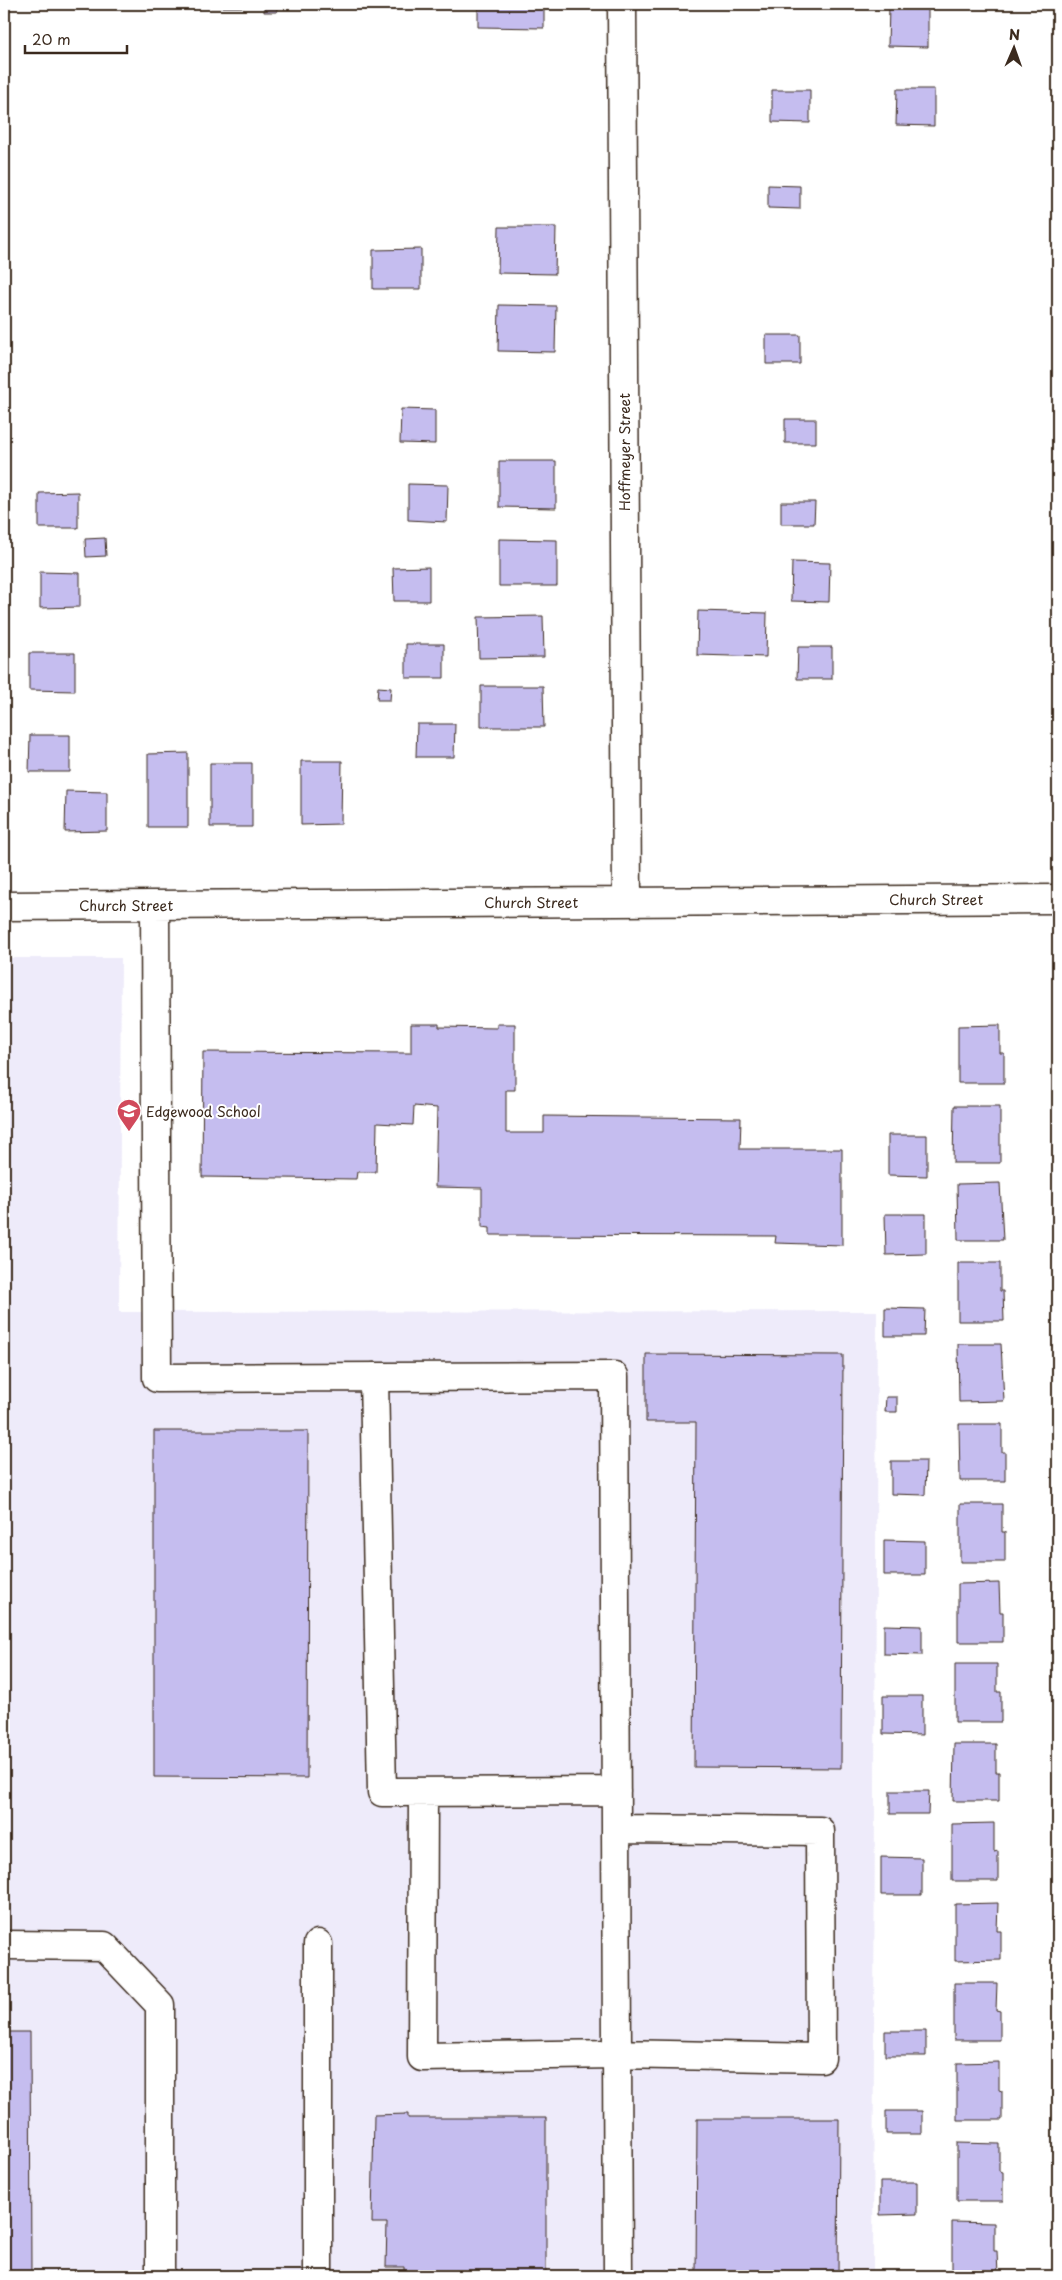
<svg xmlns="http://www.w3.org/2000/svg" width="1062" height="2280" viewBox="0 0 1062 2280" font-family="'Playpen Sans',sans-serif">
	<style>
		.built { fill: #eeebfa }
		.building { fill: #c5bdef; stroke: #3b2a1e }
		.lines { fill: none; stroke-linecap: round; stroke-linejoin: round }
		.minor-casing { stroke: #3b2a1e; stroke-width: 31 }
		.minor { stroke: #fff; stroke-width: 28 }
		.labels { text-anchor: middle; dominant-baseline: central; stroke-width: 4; stroke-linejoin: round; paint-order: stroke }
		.street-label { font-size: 14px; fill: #3b2a1e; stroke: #fff }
		.poi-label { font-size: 14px; fill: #3b2a1e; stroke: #fff; text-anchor: start }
	</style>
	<rect width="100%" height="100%" fill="#fff"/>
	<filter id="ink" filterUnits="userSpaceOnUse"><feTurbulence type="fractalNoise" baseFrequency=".02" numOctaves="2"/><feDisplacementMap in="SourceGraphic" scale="10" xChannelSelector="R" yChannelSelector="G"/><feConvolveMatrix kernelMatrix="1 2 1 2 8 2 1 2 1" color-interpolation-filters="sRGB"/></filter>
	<g filter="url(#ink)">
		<path class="built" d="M4 958H121L119 1312 877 1311 873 2276H4Z"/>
		<path class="building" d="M203 4H244V7H203Z
			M264 4H277V12H264Z
			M294 4H333V7H294Z
			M478 4H544V28L478 27Z
			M889 6 928 7V47L888 46Z
			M897 89H934V126L896 125Z
			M772 90H810V123L772 122Z
			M768 185 800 186V209L768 208Z
			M499 227H556L555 274 498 273Z
			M421 249V289H373V250Z
			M499 305 556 306 555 352 498 351Z
			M766 335H800V364H766Z
			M401 409 435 410V444L400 443Z
			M785 419H816V443H785Z
			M499 461H556V508L499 507Z
			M408 484 448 485 447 522 408 520Z
			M78 492V528H39V493Z
			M781 502H815L814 524H781Z
			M105 538 106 556 86 557 85 539Z
			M499 539 557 540V586H499Z
			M792 562 830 563 829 602 791 601Z
			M429 567V601H394L393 568Z
			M40 572 80 573V607L40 608Z
			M698 611 767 613 766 657 697 655Z
			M543 616 544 657 479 658 478 617Z
			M406 644H444V678H406Z
			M798 647H832V679H797Z
			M29 653H75V691L29 690Z
			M481 686H543L544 727H481Z
			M378 687 391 688 390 700H377Z
			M417 724H455L454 757H416Z
			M30 735H70V772H29Z
			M188 753V827H148V754Z
			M301 761H342L341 824 301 825Z
			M210 763H252V827H210Z
			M66 791 107 792V831L65 832Z
			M411 1024H439V1027L497 1028V1024H515V1090H506V1133H544V1116L741 1118 740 1149H842V1245L775 1243 776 1236 490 1235V1228L482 1227V1188L435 1187 437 1108 414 1106 413 1125 377 1123 376 1172H357L356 1179 202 1177 203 1052 411 1053Z
			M1000 1025V1053H1004V1083H958V1026Z
			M954 1106H1000V1163H953Z
			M888 1135H927V1176L888 1175Z
			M1000 1183 1003 1240H958L957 1184Z
			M885 1214H926V1254L886 1255Z
			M958 1263H1000V1291H1003L1004 1321H958Z
			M885 1308 925 1309 924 1336H885Z
			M958 1344H1001L1004 1401 959 1402Z
			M646 1354 843 1355 841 1768 694 1767 696 1422H646Z
			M886 1397H897V1412H885Z
			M959 1424H1002V1452H1005V1481H960Z
			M154 1431H308L307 1778 154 1777Z
			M891 1461H926L925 1495 891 1494Z
			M960 1504H1002V1532H1005V1562H960Z
			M884 1540 925 1541V1575H884Z
			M999 1583 1000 1612H1003V1642H958V1584Z
			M884 1625 922 1626V1655L884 1654Z
			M955 1664H997V1692H1001V1722H955Z
			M883 1696H922V1735L883 1734Z
			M954 1744H996V1772H999V1801H953Z
			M890 1791H929L928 1814H890Z
			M994 1823V1852L998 1851V1881H952V1824Z
			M881 1857 922 1858V1895H881Z
			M998 1903 997 1931H1001V1960L955 1961V1904Z
			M954 1983H997L996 2010 1000 2011V2040H954Z
			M885 2031H926V2056H885Z
			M4 2032H30L31 2276H4Z
			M999 2062V2090L1002 2091V2120H957V2063Z
			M886 2111H922V2134H886Z
			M408 2114V2118H546V2276H404V2267H386L387 2223H372L374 2115Z
			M697 2119H839L838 2276H696Z
			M957 2143 999 2144V2171L1003 2172V2201H957Z
			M880 2182H917V2214L880 2215Z
			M952 2222 994 2223V2251H997L998 2276H952Z"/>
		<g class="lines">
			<defs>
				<path id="minor" d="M622 4 627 901
					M155 905 157 1378 614 1376 618 2276
					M4 906 1058 899
					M374 1377 382 1792 616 1791
					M423 1792 422 2057 617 2054 821 2058 820 1831 617 1829
					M318 1944V2276
					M4 1945 104 1946 160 2005V2276"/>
			</defs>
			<use href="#minor" class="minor-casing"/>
			<use href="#minor" class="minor"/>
		</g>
	</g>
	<defs>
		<symbol id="school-pin" viewBox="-11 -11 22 30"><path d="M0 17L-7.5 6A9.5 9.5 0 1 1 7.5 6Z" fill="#d1495b" stroke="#fff"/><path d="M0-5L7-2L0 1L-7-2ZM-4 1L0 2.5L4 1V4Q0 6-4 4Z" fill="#fff"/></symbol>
	</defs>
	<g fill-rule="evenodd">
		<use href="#school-pin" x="115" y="1097" width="28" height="38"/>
	</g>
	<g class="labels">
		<g class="street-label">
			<text transform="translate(624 452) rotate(-90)">Hoffmeyer Street</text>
			<text x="936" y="899">Church Street</text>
			<text x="531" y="902">Church Street</text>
			<text x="126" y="905">Church Street</text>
		</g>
		<g class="poi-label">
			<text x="146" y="1111">Edgewood School</text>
		</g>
	</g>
	<rect width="1062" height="2280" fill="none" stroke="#fff" stroke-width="20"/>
	<rect x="10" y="10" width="1042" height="2260" fill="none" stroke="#3b2a1e" stroke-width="2" filter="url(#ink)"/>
	<g transform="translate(1014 48) rotate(2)" stroke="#ffffff" stroke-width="4" paint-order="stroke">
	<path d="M0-4L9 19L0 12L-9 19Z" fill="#3b2a1e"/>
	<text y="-8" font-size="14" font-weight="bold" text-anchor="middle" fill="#3b2a1e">N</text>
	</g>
	<path d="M25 45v8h102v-8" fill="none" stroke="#3b2a1e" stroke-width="2.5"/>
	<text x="32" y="45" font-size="15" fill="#3b2a1e" stroke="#ffffff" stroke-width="4" paint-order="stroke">20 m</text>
</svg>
